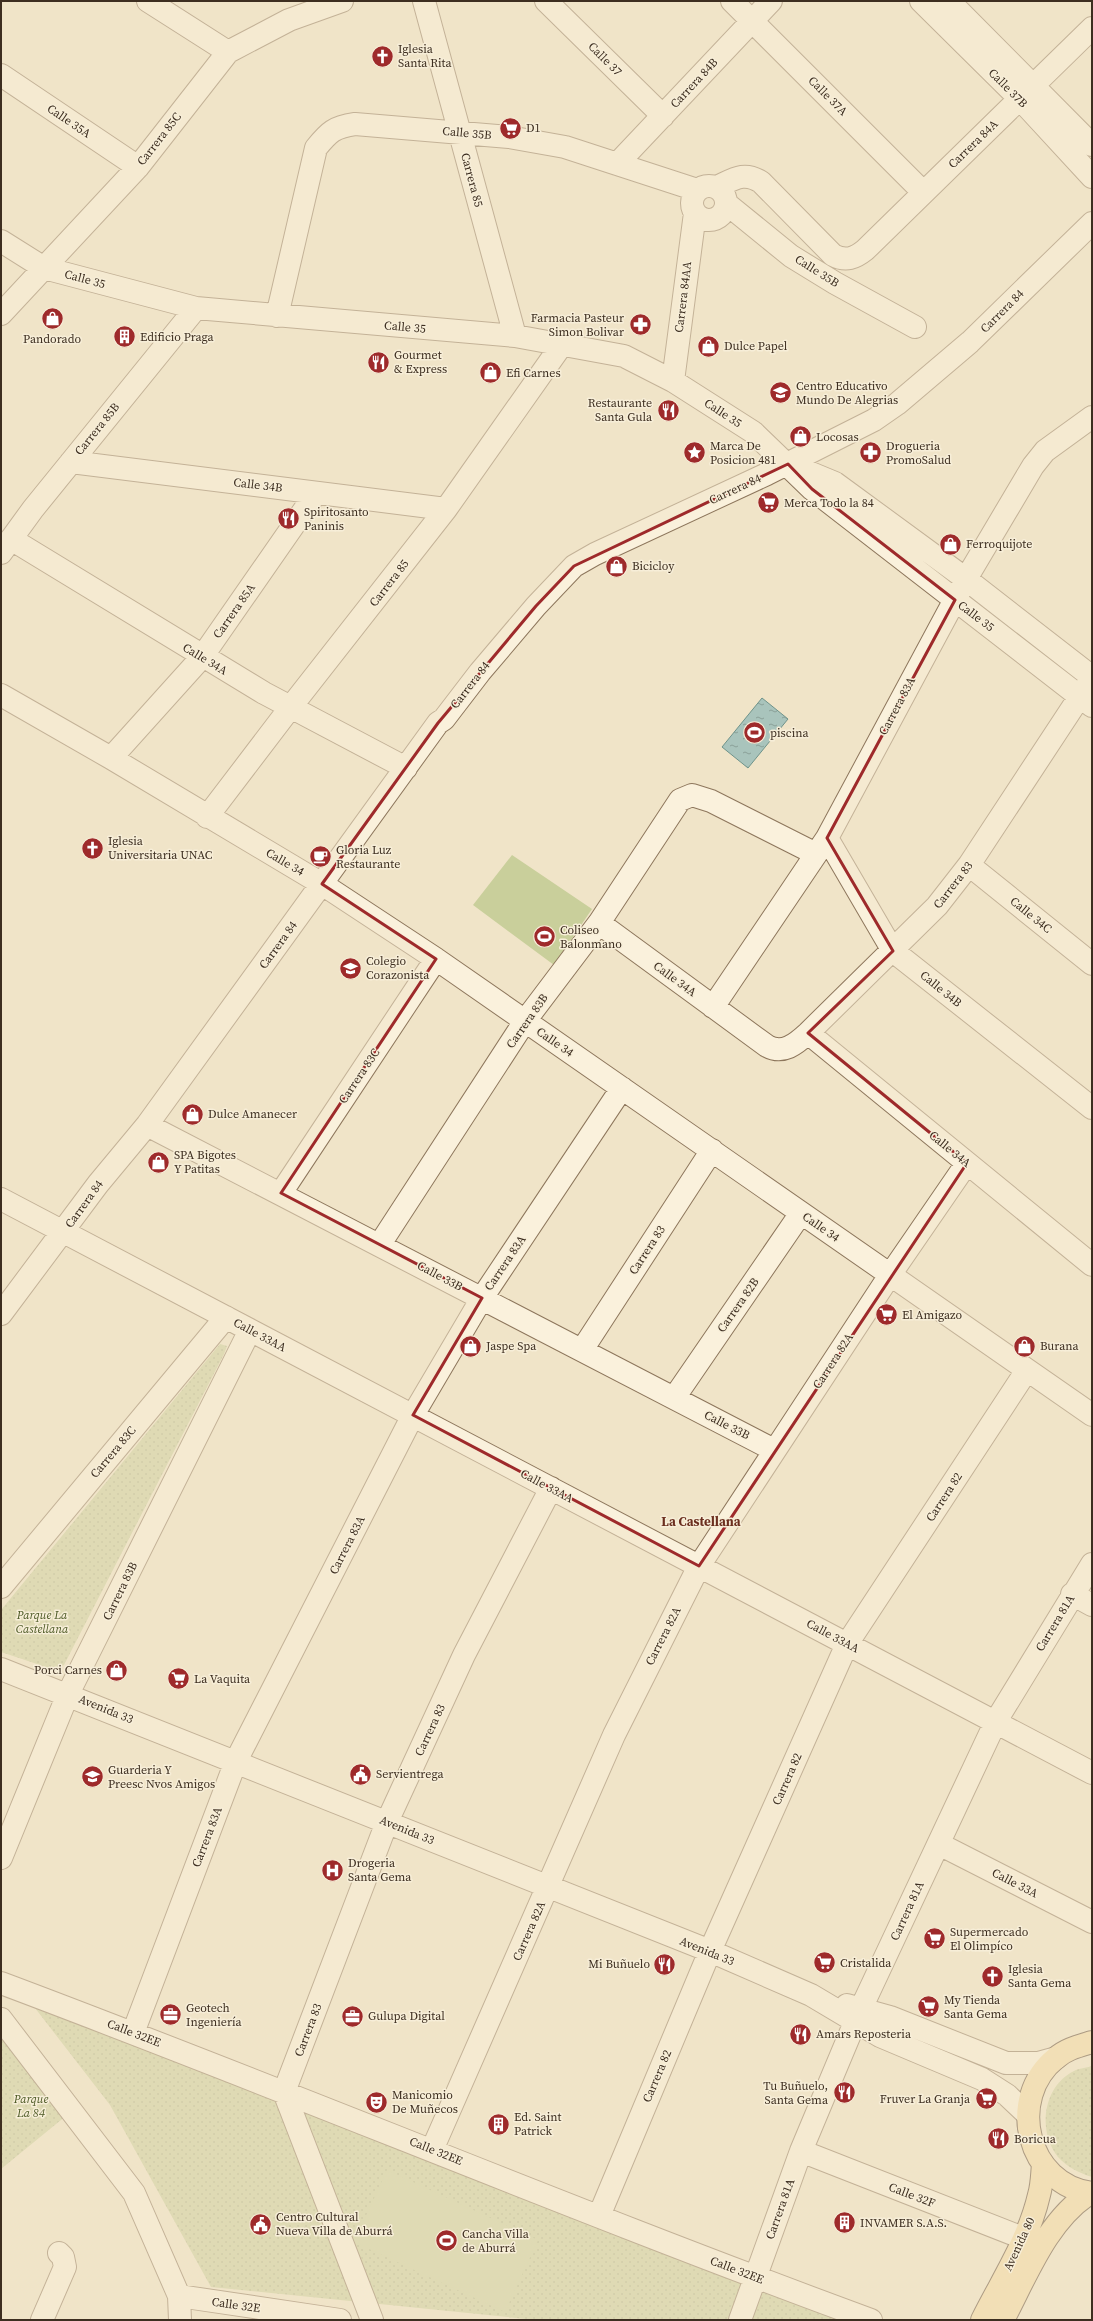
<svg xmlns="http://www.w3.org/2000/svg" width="1093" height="2321" viewBox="0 0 1093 2321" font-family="'Source Serif 4',serif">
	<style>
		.park { fill: url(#park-dots) }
		.garden { fill: #c9cf9b }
		.water { fill: url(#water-ripples); stroke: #6f938a }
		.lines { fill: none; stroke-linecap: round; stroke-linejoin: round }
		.minor-casing { stroke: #8d765c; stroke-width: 24 }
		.major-casing { stroke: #5b4430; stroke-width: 24 }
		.minor { stroke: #faf1dc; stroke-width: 22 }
		.major { stroke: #f3d9a0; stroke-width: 22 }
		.marked { fill: none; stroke: #9e2a2b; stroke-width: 3; stroke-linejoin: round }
		.labels { text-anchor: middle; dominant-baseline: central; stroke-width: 3; stroke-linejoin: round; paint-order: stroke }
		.poi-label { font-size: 12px; fill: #3d2e20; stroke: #f7eed8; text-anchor: start }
		.street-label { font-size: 12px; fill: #3d2e20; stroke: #f7eed8 }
		.park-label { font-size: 12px; font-style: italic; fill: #4d5a26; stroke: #f7eed8 }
		.neighbourhood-label { font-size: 13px; font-weight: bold; fill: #6b2e1e; stroke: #f7eed8 }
	</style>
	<defs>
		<pattern id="park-dots" width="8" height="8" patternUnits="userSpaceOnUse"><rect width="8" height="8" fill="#c9cf9b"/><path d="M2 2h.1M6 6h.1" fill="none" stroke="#aeb285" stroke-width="1.8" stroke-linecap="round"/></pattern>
		<pattern id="water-ripples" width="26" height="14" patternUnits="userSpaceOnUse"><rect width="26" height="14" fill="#a9c4bc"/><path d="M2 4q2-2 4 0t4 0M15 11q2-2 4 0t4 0" fill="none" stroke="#8ba098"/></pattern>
	</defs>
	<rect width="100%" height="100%" fill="#f0e4c8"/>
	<path class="park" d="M220 1344 227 1346 224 1354 64 1665 55 1670 1 1652V1610Z
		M35 2008 744 2274 858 2320H536L211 2287 110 2105Z
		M1 2019 72 2111 1 2169Z
		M1092 2066V2177C1079 2173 1067 2167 1058 2157 1037 2131 1043 2086 1074 2071 1079 2068 1086 2068 1092 2066Z"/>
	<path class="garden" d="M512 855 592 909 554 965 473 905Z
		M387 2170 538 2240 505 2312 354 2242Z"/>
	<path class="water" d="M762 698 788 719 748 768 722 747Z"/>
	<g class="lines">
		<defs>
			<path id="minor" d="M148 1 228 52
				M424 1 515 336
				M546 1 663 116
				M732 1 923 192
				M921 1 1020 99 1092 177
				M949 1 1092 145
				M1 75 138 167
				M617 164 771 1
				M692 203a17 17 0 1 1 34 0a17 17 0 1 1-34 0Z
				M717 187C734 179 744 171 761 182L833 255C846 262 855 258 865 250L1092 28
				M727 204 791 256 835 283 915 327
				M1 241 44 268 196 308 515 336 624 356 673 381 753 432 812 489 1092 706
				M1 314 138 167 228 52 289 20 342 1
				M277 316 316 148C329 132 334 127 355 124L509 137 565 147 697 190
				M673 381 695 213
				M71 462 446 509
				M794 466 835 483 966 579 1092 677
				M11 539 264 693 406 768
				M1 553 33 509 196 308
				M1 695 111 758 322 884 436 959 1092 1415
				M111 758 202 657 316 493
				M207 817 290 708 446 509 563 343
				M827 838 893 951 1092 1108
				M969 865 1092 964
				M599 923 767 1046C783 1055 796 1044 808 1033L937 906 969 865 1092 678
				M713 1007 827 838 966 579 1033 466 1045 451 1092 417
				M808 1033 1092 1265
				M147 1125 774 1450
				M281 1193 436 959
				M1 1199 1092 1773
				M380 1244 525 1021 599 923 680 800 692 795 711 801 816 854
				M1 1314 98 1184 147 1125 438 723 444 719 480 672 536 606 574 566 595 554 767 474 874 420 897 404 970 342 1092 223
				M582 1350 712 1150
				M674 1398 801 1213
				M1 1587 226 1317
				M1072 1594 1092 1605
				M1 1669 710 1951 811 1995 880 2036 982 2079 1007 2095 1027 2114
				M939 1844 1092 1922
				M1 1858 68 1694 250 1330
				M1 1983C292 2092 579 2213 871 2320
				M847 2005 890 2017 1006 2063H1038L1056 2058
				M1 2019 134 2193 179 2296 180 2320
				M133 2033 236 1761 413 1415 482 1298 622 1088
				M432 2150 614 1735 699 1566 890 1275 967 1163
				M801 2151 1023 2238
				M599 2216 710 1951 847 1644 1027 1370
				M179 2296 340 2320
				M42 2320 65 2267 63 2257 59 2253
				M372 2320 284 2092 387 1822 464 1655 551 1488
				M740 2320 801 2151 858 2015 996 1721 1092 1564"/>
			<path id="major" d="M1092 2042C1079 2046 1066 2049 1056 2058 1006 2098 1027 2185 1092 2193
				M982 2320C1002 2280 1029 2239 1039 2195 1042 2185 1042 2174 1043 2164
				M1003 2320C1026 2277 1047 2220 1090 2193"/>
		</defs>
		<use href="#minor" class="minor-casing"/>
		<use href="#major" class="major-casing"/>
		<use href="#minor" class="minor"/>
		<use href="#major" class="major"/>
	</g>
	<path d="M0 0H1093V2321H0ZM788 464 812 489 955 600 827 838 893 951 808 1033 967 1163 699 1566 413 1415 482 1298 281 1193 436 959 322 884 438 723 536 606 574 566Z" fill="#f0e4c8" fill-opacity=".55" fill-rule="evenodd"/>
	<path class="marked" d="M788 464 812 489 955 600 827 838 893 951 808 1033 967 1163 699 1566 413 1415 482 1298 281 1193 436 959 322 884 438 723 536 606 574 566Z"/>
	<defs>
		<symbol id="church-disc" viewBox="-11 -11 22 22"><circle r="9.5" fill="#9e2a2b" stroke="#f7eed8"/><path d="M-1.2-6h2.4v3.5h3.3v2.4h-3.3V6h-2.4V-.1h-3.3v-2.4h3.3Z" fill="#fff"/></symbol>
		<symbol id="supermarket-disc" viewBox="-11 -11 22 22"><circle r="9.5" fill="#9e2a2b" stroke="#f7eed8"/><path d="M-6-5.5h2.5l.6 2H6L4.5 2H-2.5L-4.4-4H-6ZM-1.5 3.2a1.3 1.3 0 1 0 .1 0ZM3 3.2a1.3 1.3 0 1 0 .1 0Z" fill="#fff"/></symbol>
		<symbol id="shop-disc" viewBox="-11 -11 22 22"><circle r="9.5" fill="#9e2a2b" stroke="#f7eed8"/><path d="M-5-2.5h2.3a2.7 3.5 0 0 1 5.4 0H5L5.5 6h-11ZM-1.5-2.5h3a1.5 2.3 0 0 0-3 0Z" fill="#fff"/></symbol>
		<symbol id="pharmacy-disc" viewBox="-11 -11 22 22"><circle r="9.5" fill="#9e2a2b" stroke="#f7eed8"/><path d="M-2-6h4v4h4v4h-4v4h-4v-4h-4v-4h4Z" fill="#fff"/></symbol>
		<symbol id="building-disc" viewBox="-11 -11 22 22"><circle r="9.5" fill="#9e2a2b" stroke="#f7eed8"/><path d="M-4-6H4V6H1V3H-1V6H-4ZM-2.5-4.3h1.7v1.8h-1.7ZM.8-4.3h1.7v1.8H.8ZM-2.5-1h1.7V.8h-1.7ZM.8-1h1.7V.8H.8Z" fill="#fff"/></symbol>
		<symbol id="restaurant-disc" viewBox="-11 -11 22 22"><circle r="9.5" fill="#9e2a2b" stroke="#f7eed8"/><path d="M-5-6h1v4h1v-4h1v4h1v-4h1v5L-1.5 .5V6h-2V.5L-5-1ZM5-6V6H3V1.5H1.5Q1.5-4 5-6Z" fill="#fff"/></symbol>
		<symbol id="school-disc" viewBox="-11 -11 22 22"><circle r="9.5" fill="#9e2a2b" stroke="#f7eed8"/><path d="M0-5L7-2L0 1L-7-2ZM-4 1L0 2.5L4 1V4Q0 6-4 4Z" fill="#fff"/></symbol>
		<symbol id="sight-disc" viewBox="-11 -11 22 22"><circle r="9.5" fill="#9e2a2b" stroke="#f7eed8"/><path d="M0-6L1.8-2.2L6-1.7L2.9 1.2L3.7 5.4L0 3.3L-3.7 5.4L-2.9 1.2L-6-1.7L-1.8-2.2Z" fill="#fff"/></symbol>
		<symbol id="stadium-disc" viewBox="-11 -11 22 22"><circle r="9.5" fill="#9e2a2b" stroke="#f7eed8"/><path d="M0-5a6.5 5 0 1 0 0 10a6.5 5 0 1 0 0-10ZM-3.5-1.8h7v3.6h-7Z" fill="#fff"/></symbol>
		<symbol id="cafe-disc" viewBox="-11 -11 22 22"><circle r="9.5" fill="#9e2a2b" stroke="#f7eed8"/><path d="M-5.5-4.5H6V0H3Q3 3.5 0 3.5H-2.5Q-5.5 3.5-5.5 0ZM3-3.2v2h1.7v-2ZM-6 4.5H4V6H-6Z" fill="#fff"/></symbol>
		<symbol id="university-disc" viewBox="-11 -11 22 22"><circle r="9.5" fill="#9e2a2b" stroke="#f7eed8"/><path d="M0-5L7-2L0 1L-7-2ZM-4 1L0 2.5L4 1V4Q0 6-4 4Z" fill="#fff"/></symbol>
		<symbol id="civic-disc" viewBox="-11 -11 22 22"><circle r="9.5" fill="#9e2a2b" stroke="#f7eed8"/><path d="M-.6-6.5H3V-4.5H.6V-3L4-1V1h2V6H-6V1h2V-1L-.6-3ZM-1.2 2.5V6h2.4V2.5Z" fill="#fff"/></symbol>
		<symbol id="hospital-disc" viewBox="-11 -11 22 22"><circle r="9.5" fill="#9e2a2b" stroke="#f7eed8"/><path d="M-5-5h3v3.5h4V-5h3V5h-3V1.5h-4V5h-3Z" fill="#fff"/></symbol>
		<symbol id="office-disc" viewBox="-11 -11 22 22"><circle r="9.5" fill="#9e2a2b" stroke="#f7eed8"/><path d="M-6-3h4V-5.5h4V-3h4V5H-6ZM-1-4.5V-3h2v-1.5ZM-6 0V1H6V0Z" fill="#fff"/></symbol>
		<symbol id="theatre-disc" viewBox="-11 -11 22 22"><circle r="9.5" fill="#9e2a2b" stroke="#f7eed8"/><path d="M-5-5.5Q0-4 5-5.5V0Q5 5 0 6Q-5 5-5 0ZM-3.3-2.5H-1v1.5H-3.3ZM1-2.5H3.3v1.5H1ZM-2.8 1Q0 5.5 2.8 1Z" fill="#fff"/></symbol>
	</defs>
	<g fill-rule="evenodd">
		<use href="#church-disc" x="370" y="44" width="25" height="25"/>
		<use href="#supermarket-disc" x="498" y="116" width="25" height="25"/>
		<use href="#shop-disc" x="40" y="306" width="25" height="25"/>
		<use href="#pharmacy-disc" x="628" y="312" width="25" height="25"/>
		<use href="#building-disc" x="112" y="324" width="25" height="25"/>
		<use href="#shop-disc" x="696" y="334" width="25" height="25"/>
		<use href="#restaurant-disc" x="366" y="350" width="25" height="25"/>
		<use href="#shop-disc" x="478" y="360" width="25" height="25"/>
		<use href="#school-disc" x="768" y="380" width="25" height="25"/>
		<use href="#restaurant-disc" x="656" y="398" width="25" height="25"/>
		<use href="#shop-disc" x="788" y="424" width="25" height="25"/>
		<use href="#sight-disc" x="682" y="440" width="25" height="25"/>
		<use href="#pharmacy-disc" x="858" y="440" width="25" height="25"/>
		<use href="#supermarket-disc" x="756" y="490" width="25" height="25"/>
		<use href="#restaurant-disc" x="276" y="506" width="25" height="25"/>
		<use href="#shop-disc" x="938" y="532" width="25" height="25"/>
		<use href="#shop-disc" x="604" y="554" width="25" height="25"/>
		<use href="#stadium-disc" x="742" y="720" width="25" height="25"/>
		<use href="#church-disc" x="80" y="836" width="25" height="25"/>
		<use href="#cafe-disc" x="308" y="844" width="25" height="25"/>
		<use href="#stadium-disc" x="532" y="924" width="25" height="25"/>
		<use href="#university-disc" x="338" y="956" width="25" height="25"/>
		<use href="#shop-disc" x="180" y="1102" width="25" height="25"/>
		<use href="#shop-disc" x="146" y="1150" width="25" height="25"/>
		<use href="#supermarket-disc" x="874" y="1302" width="25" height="25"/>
		<use href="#shop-disc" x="458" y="1334" width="25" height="25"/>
		<use href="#shop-disc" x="1012" y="1334" width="25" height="25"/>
		<use href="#shop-disc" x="104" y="1658" width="25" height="25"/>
		<use href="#supermarket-disc" x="166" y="1666" width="25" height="25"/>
		<use href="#civic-disc" x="348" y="1762" width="25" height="25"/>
		<use href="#school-disc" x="80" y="1764" width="25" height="25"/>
		<use href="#hospital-disc" x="320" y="1858" width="25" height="25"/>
		<use href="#supermarket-disc" x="922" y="1926" width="25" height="25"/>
		<use href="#supermarket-disc" x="812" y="1950" width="25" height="25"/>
		<use href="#restaurant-disc" x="652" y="1952" width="25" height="25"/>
		<use href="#church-disc" x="980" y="1964" width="25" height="25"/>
		<use href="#supermarket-disc" x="916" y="1994" width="25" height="25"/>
		<use href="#office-disc" x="158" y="2002" width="25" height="25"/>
		<use href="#office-disc" x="340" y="2004" width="25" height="25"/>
		<use href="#restaurant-disc" x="788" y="2022" width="25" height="25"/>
		<use href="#restaurant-disc" x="832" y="2080" width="25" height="25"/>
		<use href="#supermarket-disc" x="974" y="2086" width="25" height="25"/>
		<use href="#theatre-disc" x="364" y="2090" width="25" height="25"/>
		<use href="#building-disc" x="486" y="2112" width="25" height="25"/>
		<use href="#restaurant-disc" x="986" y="2126" width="25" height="25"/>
		<use href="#building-disc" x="832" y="2210" width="25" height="25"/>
		<use href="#civic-disc" x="248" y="2212" width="25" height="25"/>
		<use href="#stadium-disc" x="434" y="2228" width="25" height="25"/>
	</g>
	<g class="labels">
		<g class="poi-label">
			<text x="398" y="49">Iglesia<tspan x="398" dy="14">Santa Rita</tspan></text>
			<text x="526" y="128">D1</text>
			<text x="624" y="318" text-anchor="end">Farmacia Pasteur<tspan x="624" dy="14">Simon Bolivar</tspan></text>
			<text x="140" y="337">Edificio Praga</text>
			<text x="52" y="339" text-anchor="middle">Pandorado</text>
			<text x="724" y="346">Dulce Papel</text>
			<text x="394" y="355">Gourmet<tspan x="394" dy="14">&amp; Express</tspan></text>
			<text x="506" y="373">Efi Carnes</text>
			<text x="796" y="386">Centro Educativo<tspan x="796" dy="14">Mundo De Alegrias</tspan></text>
			<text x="652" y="403" text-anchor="end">Restaurante<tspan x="652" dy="14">Santa Gula</tspan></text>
			<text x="816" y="437">Locosas</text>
			<text x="710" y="446">Marca De<tspan x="710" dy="14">Posicion 481</tspan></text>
			<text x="886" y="446">Drogueria<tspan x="886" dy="14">PromoSalud</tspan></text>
			<text x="784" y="503">Merca Todo la 84</text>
			<text x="304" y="512">Spiritosanto<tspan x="304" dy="14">Paninis</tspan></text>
			<text x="966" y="544">Ferroquijote</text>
			<text x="632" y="566">Bicicloy</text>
			<text x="770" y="733">piscina</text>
			<text x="108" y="841">Iglesia<tspan x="108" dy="14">Universitaria UNAC</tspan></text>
			<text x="336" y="850">Gloria Luz<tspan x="336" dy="14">Restaurante</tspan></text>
			<text x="560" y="930">Coliseo<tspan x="560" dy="14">Balonmano</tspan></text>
			<text x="366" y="961">Colegio<tspan x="366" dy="14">Corazonista</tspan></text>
			<text x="208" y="1114">Dulce Amanecer</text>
			<text x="174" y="1155">SPA Bigotes<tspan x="174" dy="14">Y Patitas</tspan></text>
			<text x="902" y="1315">El Amigazo</text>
			<text x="486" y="1346">Jaspe Spa</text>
			<text x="1040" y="1346">Burana</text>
			<text x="102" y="1670" text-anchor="end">Porci Carnes</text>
			<text x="194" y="1679">La Vaquita</text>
			<text x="108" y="1770">Guarderia Y<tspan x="108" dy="14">Preesc Nvos Amigos</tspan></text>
			<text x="376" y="1774">Servientrega</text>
			<text x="348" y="1863">Drogeria<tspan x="348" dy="14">Santa Gema</tspan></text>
			<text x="950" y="1932">Supermercado<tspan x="950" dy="14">El Olimpíco</tspan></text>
			<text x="840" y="1963">Cristalida</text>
			<text x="650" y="1964" text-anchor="end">Mi Buñuelo</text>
			<text x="1008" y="1969">Iglesia<tspan x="1008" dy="14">Santa Gema</tspan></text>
			<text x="944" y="2000">My Tienda<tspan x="944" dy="14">Santa Gema</tspan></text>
			<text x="186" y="2008">Geotech<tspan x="186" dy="14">Ingeniería</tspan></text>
			<text x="368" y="2016">Gulupa Digital</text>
			<text x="816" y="2034">Amars Reposteria</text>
			<text x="828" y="2086" text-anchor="end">Tu Buñuelo,<tspan x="828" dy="14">Santa Gema</tspan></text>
			<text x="392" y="2095">Manicomio<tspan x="392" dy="14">De Muñecos</tspan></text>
			<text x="970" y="2099" text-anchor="end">Fruver La Granja</text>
			<text x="514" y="2117">Ed. Saint<tspan x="514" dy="14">Patrick</tspan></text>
			<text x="1014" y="2139">Boricua</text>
			<text x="276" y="2217">Centro Cultural<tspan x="276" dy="14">Nueva Villa de Aburrá</tspan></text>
			<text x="860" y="2223">INVAMER S.A.S.</text>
			<text x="462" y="2234">Cancha Villa<tspan x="462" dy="14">de Aburrá</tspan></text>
		</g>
		<g class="street-label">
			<text transform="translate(605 59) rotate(45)">Calle 37</text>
			<text transform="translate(694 83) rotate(-47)">Carrera 84B</text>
			<text transform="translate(1008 88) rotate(45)">Calle 37B</text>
			<text transform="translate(828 96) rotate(45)">Calle 37A</text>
			<text transform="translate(69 121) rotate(34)">Calle 35A</text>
			<text transform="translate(467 133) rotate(5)">Calle 35B</text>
			<text transform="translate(159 139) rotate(-52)">Carrera 85C</text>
			<text transform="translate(973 144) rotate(-44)">Carrera 84A</text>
			<text transform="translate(472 180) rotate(75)">Carrera 85</text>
			<text transform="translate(817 271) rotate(32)">Calle 35B</text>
			<text transform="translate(85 279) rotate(15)">Calle 35</text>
			<text transform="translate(683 297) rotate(-83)">Carrera 84AA</text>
			<text transform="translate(1002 311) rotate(-45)">Carrera 84</text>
			<text transform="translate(405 327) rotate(5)">Calle 35</text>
			<text transform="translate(723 413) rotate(33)">Calle 35</text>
			<text transform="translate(97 429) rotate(-51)">Carrera 85B</text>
			<text transform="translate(258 485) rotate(7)">Calle 34B</text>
			<text transform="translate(735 489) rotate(-25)">Carrera 84</text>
			<text transform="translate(389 583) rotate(-52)">Carrera 85</text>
			<text transform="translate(234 611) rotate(-55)">Carrera 85A</text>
			<text transform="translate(976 616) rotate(37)">Calle 35</text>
			<text transform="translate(205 659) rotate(31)">Calle 34A</text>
			<text transform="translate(470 685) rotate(-52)">Carrera 84</text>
			<text transform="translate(897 706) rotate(-62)">Carrera 83A</text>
			<text transform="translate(285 862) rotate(30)">Calle 34</text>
			<text transform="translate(953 885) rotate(-52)">Carrera 83</text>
			<text transform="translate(1031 915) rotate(39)">Calle 34C</text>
			<text transform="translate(278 945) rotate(-54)">Carrera 84</text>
			<text transform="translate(675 979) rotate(36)">Calle 34A</text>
			<text transform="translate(941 989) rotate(39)">Calle 34B</text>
			<text transform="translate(527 1021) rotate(-55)">Carrera 83B</text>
			<text transform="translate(555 1042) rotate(35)">Calle 34</text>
			<text transform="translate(359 1076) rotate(-56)">Carrera 83C</text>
			<text transform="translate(950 1149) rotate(39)">Calle 34A</text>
			<text transform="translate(84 1204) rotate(-54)">Carrera 84</text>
			<text transform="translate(821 1227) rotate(35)">Calle 34</text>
			<text transform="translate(647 1250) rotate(-57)">Carrera 83</text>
			<text transform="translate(505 1263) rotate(-56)">Carrera 83A</text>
			<text transform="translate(440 1276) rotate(28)">Calle 33B</text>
			<text transform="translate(738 1305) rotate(-55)">Carrera 82B</text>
			<text transform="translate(260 1335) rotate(28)">Calle 33AA</text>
			<text transform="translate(833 1361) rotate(-57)">Carrera 82A</text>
			<text transform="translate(727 1425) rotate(27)">Calle 33B</text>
			<text transform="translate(113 1452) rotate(-50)">Carrera 83C</text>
			<text transform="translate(547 1486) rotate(28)">Calle 33AA</text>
			<text transform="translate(944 1497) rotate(-57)">Carrera 82</text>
			<text transform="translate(347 1545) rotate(-63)">Carrera 83A</text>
			<text transform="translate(120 1591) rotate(-64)">Carrera 83B</text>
			<text transform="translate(1055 1623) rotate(-59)">Carrera 81A</text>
			<text transform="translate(663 1636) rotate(-63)">Carrera 82A</text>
			<text transform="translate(833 1636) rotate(28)">Calle 33AA</text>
			<text transform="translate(106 1709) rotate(22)">Avenida 33</text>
			<text transform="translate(430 1730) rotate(-65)">Carrera 83</text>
			<text transform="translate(787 1779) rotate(-66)">Carrera 82</text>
			<text transform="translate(407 1830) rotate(22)">Avenida 33</text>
			<text transform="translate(207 1837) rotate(-69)">Carrera 83A</text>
			<text transform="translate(1015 1883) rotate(27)">Calle 33A</text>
			<text transform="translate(907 1911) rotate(-65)">Carrera 81A</text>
			<text transform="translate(529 1931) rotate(-66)">Carrera 82A</text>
			<text transform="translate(707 1951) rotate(22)">Avenida 33</text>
			<text transform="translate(308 2030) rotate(-69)">Carrera 83</text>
			<text transform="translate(134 2033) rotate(21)">Calle 32EE</text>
			<text transform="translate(657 2076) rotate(-67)">Carrera 82</text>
			<text transform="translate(436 2151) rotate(22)">Calle 32EE</text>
			<text transform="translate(912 2195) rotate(21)">Calle 32F</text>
			<text transform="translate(780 2209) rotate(-70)">Carrera 81A</text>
			<text transform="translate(1019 2244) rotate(-65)">Avenida 80</text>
			<text transform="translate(737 2270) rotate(21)">Calle 32EE</text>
			<text transform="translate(236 2305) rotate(8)">Calle 32E</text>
		</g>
		<g class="park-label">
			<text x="42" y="1615">Parque La<tspan x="42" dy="14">Castellana</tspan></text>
			<text x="31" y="2099">Parque<tspan x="31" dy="14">La 84</tspan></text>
		</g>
		<g class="neighbourhood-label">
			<text x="701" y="1521">La Castellana</text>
		</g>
	</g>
	<rect width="1093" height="2321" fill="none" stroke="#3d2e20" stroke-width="4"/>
</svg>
